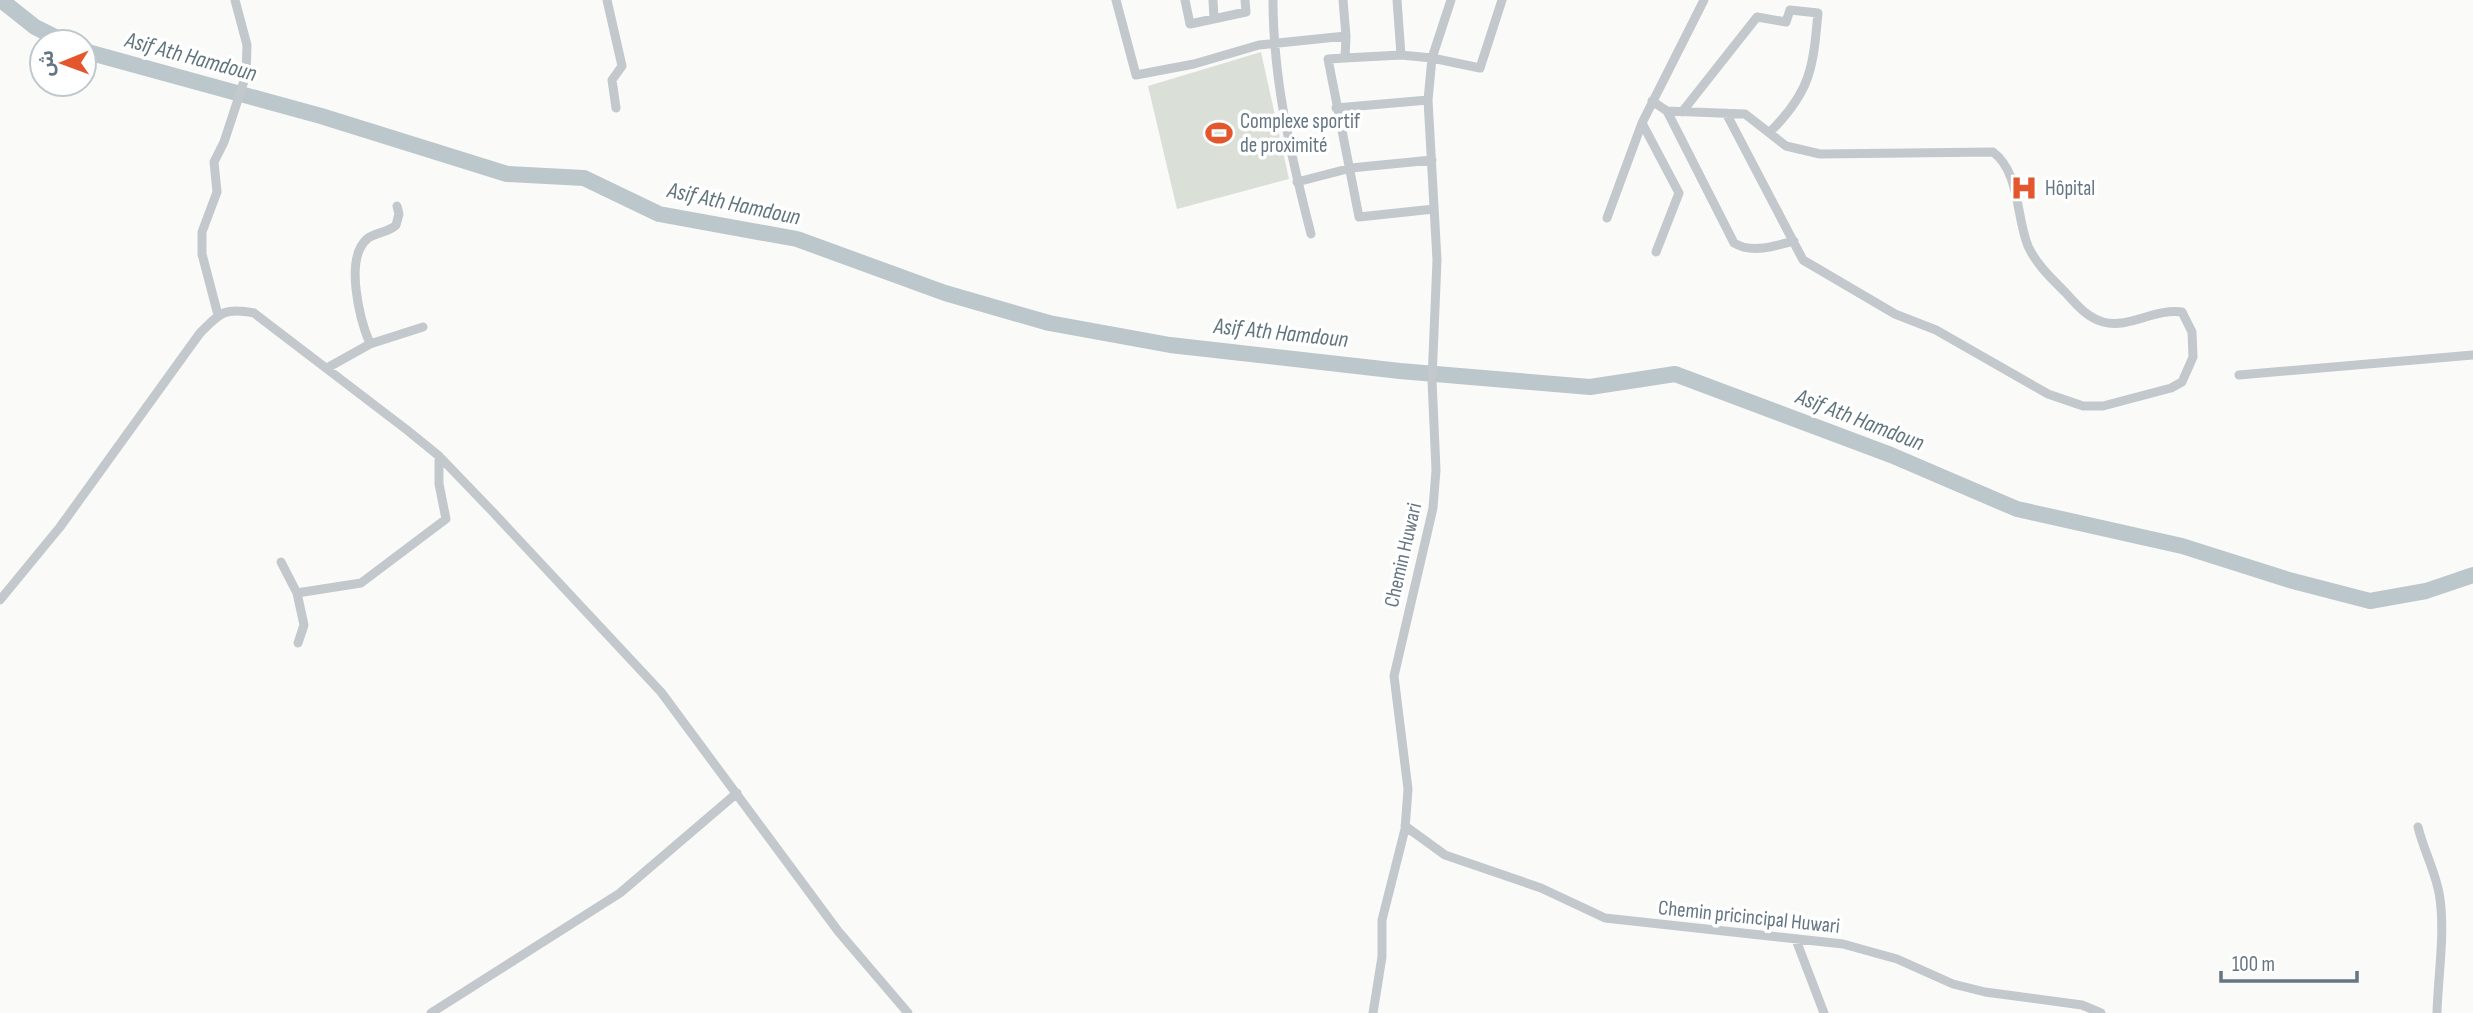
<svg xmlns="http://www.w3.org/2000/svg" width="2473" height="1013" viewBox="0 0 2473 1013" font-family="'Sofia Sans Condensed','Noto Sans Arabic',sans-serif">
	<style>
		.green { fill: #dadfd7 }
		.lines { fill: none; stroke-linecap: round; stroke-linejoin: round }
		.river { stroke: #bbc7cb; stroke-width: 16 }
		.minor { stroke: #c3c8cc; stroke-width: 9 }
		.labels { text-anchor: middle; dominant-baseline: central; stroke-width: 7; stroke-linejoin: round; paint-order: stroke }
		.poi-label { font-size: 21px; fill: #657683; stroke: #fff; text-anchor: start }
		.street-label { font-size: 21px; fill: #657683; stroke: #fff }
		.water-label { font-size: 23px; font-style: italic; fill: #60757c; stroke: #fff }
	</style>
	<rect width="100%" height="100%" fill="#fafaf8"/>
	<path class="green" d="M1261 52 1289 179 1177 209 1148 86Z"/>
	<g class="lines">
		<path class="river" d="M1 0 35 27 65 42
			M84 51 321 116 507 174 584 178 659 214 797 239 945 293 1049 323 1170 345 1400 371 1590 387 1675 374 1891 455 2017 509 2182 546 2289 580 2370 601 2426 591 2473 575"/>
		<path class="minor" d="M607 0 622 66 612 80 616 108
			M1116 0 1136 75 1194 64 1259 45 1346 36 1343 0
			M1185 0 1190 24 1246 12 1245 0
			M1213 0 1214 19
			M1273 0C1273 80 1291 156 1311 234
			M1397 0 1401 55
			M1451 0 1432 58 1480 68 1502 0
			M1346 36 1345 58 1328 59 1359 217 1434 209
			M1345 58 1401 55 1432 58 1428 100 1437 260 1432 380 1436 470 1433 508 1394 676 1408 789 1405 829 1382 920V957L1373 1013
			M1652 101 1667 111 1734 243C1752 254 1774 246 1794 241
			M1336 108 1428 100
			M1667 111 1745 114 1786 146 1820 154 1993 152C2020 172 2016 217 2028 246 2036 264 2052 279 2065 292 2076 304 2086 317 2103 322 2129 329 2155 308 2182 312L2192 332 2193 357 2182 382 2171 388 2103 406H2083L2048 394 1936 330 1895 314 1803 260 1726 113
			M1682 112 1757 17 1786 22 1790 10 1818 13C1813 68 1811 91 1770 132
			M1642 123 1679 193 1656 252
			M1297 182 1351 168 1432 160
			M1607 218 1642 123 1704 0
			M218 315 202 254V232L217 192 214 162 224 142 246 75 247 45 235 0
			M370 344C360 320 344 259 367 239 375 232 388 233 396 225L399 214 397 206
			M327 368 370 344 423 327
			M2239 375 2473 355
			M281 562 297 593 361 583 446 519 439 484V456
			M297 593 304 625 298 643
			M0 600 60 527 200 333C220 313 224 307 254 313L407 430 439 456 490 509 661 692 838 931 908 1013
			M1405 826 1445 855 1541 888 1605 918 1843 944 1897 959 1953 984 1985 992 2082 1005 2101 1013
			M2418 827C2424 852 2437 874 2440 899 2445 935 2438 976 2437 1013
			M1796 940 1824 1013
			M431 1013 620 893 737 793"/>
	</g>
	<defs>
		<symbol id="stadium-bare" viewBox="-9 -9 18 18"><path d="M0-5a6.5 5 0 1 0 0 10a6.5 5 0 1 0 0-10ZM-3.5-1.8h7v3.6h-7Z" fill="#e4572e" stroke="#fff" stroke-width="2.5" paint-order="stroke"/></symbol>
		<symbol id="hospital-bare" viewBox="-9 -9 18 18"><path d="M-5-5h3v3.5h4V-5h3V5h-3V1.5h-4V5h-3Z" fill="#e4572e" stroke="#fff" stroke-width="2.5" paint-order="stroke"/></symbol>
	</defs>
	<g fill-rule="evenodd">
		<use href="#stadium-bare" x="1200" y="114" width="38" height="38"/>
		<use href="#hospital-bare" x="2005" y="169" width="38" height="38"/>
	</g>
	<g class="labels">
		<g class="poi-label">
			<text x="1240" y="121">Complexe sportif<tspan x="1240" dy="24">de proximité</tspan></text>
			<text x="2045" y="188">Hôpital</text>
		</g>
		<g class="street-label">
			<text transform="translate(1403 555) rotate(-77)">Chemin Huwari</text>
			<text transform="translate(1749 917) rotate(6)">Chemin pricincipal Huwari</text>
		</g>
		<g class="water-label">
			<text transform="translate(191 57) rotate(15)">Asif Ath Hamdoun</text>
			<text transform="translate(734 204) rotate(12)">Asif Ath Hamdoun</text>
			<text transform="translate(1281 333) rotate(6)">Asif Ath Hamdoun</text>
			<text transform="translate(1860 420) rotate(21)">Asif Ath Hamdoun</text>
		</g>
	</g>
	<g transform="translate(63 63) rotate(269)"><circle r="33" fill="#ffffff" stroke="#c1c8cd" stroke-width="2"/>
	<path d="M0-5L12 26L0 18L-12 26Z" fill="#e4572e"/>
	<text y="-10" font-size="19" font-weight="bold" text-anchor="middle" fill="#657683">ش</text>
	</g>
	<path d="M2221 971v10h136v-10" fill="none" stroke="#657683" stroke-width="3.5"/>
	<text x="2232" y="971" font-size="21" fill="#657683" stroke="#ffffff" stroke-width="5" paint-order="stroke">100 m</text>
</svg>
